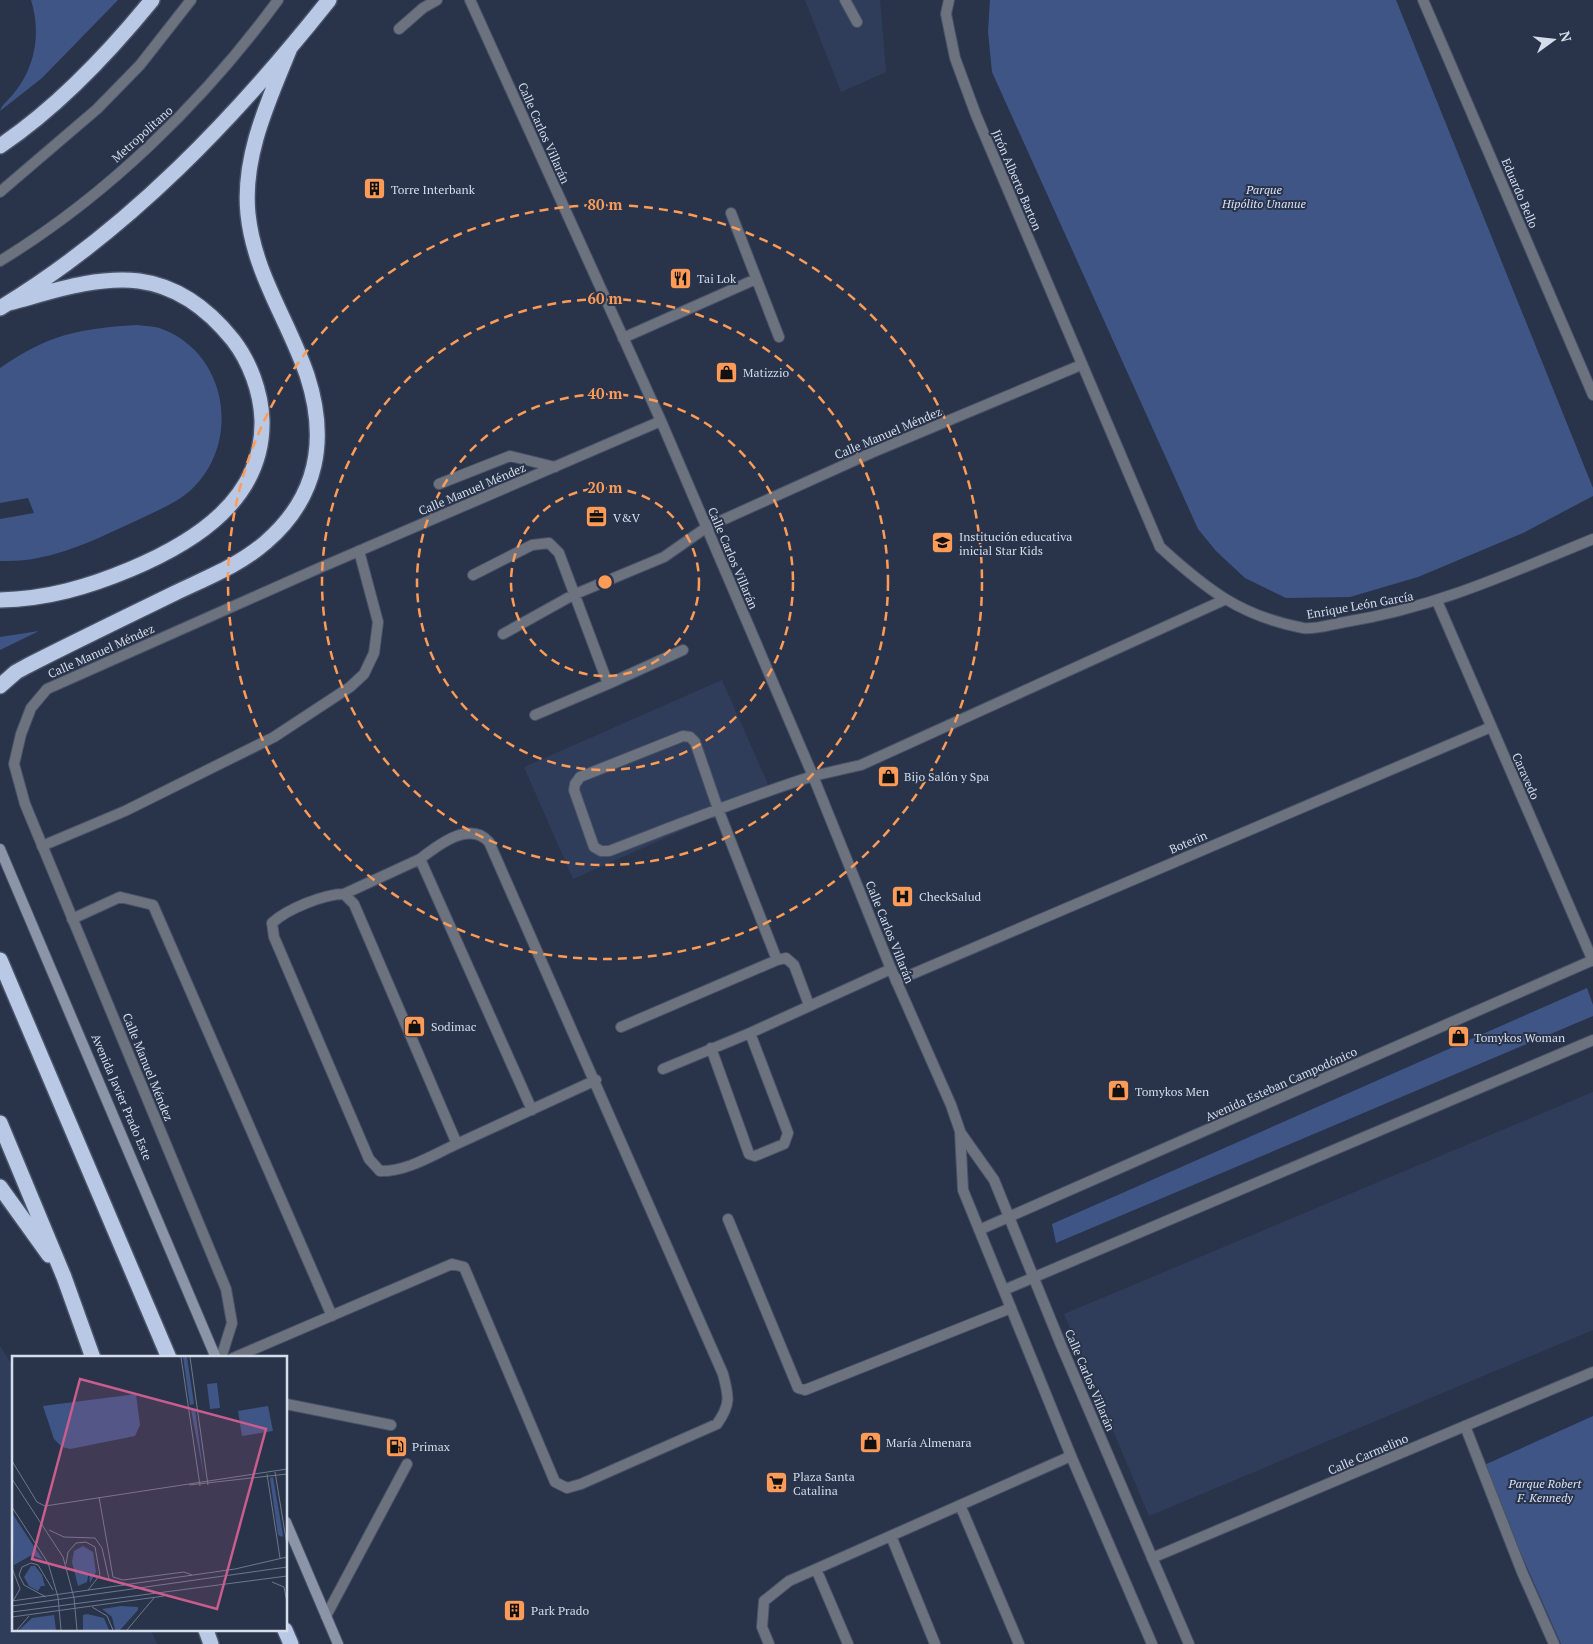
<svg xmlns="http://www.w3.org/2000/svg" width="1593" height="1644" viewBox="0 0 1593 1644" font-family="'PT Serif',serif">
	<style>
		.built { fill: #303d5a }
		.green { fill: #3f5585 }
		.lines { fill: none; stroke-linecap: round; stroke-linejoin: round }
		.service-casing { stroke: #485268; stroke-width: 12 }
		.pedestrian-casing { stroke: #485268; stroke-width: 12 }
		.minor-casing { stroke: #485268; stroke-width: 12 }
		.tertiary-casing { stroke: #485268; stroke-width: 12 }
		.secondary-casing { stroke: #485268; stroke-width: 12 }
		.motorway-casing { stroke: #485268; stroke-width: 18 }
		.service { stroke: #6d737e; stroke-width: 10 }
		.pedestrian { stroke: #6d737e; stroke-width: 10 }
		.minor { stroke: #6d737e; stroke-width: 10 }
		.tertiary { stroke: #6d737e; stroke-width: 10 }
		.secondary { stroke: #8c95a8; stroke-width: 10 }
		.motorway { stroke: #b9c8e4; stroke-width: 15 }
		.ring { fill: none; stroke: #fe9c57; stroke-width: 2.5; stroke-dasharray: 9 6 }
		.labels { text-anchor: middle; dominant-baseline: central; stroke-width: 4; stroke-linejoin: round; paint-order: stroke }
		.street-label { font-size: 12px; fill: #d5ddeb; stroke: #29344b }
		.poi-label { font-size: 12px; fill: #d5ddeb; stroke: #29344b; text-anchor: start }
		.park-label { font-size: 12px; font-style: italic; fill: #d8e3f7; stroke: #29344b }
		.inset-road { fill: none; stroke: #6e788b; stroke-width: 1 }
		.view { fill: #c95d8d; fill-opacity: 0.15; stroke: #c95d8d; stroke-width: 2.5 }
		.inset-edge { fill: none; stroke: #d5ddeb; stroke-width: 2.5 }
		.centre { fill: #fe9c57; stroke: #29344b; stroke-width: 2.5 }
		.ring-label { font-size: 15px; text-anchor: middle; font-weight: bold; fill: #fe9c57; stroke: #29344b; stroke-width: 4; stroke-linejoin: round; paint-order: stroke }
	</style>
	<rect width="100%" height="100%" fill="#29344b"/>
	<path class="built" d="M805 0H880L886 72 841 92Z
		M722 680 771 791 573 879 524 767Z
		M1593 1092V1330L1149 1516 1064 1314Z
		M0 1346 14 1368V1630H151L157 1644H0Z"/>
	<path class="green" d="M31 0H118L42 78 0 111C2 104 10 99 14 93 36 66 41 32 31 0Z
		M990 0H1396L1593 488V496L1523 533 1418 577 1350 597 1286 598 1245 578 1216 551 1198 529 992 72 988 32Z
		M136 325C145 326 155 326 162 329 228 354 241 442 192 489 177 503 158 510 140 519 94 540 51 563 0 561V519L34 513 28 498 0 503V368C50 334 77 329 136 325Z
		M39 631 0 650V637Z
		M1587 988 1593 1005V1016L1056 1243 1052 1224Z
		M1593 1416V1644H1561L1482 1466Z"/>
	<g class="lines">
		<defs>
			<path id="service" d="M845 0 857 22
				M399 29 423 8 437 0
				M0 192 97 109 140 65 191 0
				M731 213 779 337
				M0 261C107 196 204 101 278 0
				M623 338 756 279
				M439 484 510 456 555 467
				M473 575 532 545 549 543 559 553 608 684 683 650
				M503 634 573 595 664 557 707 527
				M535 715 608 684
				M42 846 125 811 274 737 350 687 364 674 374 653 378 622 359 551
				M344 894 420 859
				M72 919 120 897 153 905 332 1316
				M777 960 718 809 695 742 690 737 683 736 580 777 575 784 574 790 594 847 601 851H609C677 825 744 798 813 776
				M621 1027 777 960 786 958 794 965 809 1005
				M711 1048 749 1154 755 1156 784 1144 788 1133 750 1033
				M663 1069 750 1033 891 969
				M457 1144 354 904 344 894C324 894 287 909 272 923L274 937 369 1159 380 1171C407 1172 434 1154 459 1143 504 1122 550 1101 596 1080
				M728 1219 798 1388 805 1390 1011 1308
				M233 1358 452 1264 464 1267 555 1482 567 1488 581 1484 717 1424C731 1404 729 1397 723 1374L489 842C470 820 438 845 420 859L532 1110
				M286 1404 391 1425
				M960 1505 1019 1644
				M891 1536 935 1644
				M816 1569 848 1644
				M326 1616 407 1464
				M769 1644 762 1627 764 1601 789 1581 1071 1456"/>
			<path id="pedestrian" d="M1465 1426 1522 1572 1554 1644"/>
			<path id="minor" d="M949 0 946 14 955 58 976 115 1160 547C1206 589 1240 616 1303 628 1315 630 1332 624 1345 622 1434 608 1510 573 1593 539
				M1423 0 1593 395
				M707 527 871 453 1081 365
				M1437 601 1593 961
				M813 776 861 765 1224 600
				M896 981 1491 727
				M1152 1558 1593 1372"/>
			<path id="tertiary" d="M470 0 661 421 813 776 891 969 951 1105 960 1131 963 1190 1071 1456 1152 1644
				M960 1132 994 1180 1061 1345 1189 1644
				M979 1230 1593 960
				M1004 1290 1593 1040
				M221 1358 232 1323 226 1289 25 804 14 764 21 734 31 708 47 689 317 569 661 421"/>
			<path id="secondary" d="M0 849 216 1358
				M286 1522 338 1644"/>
			<path id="motorway" d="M0 146C58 107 108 54 152 0
				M0 308C129 230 236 117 329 0
				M0 600C47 599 88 587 131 569 195 542 264 499 262 420 261 392 250 362 233 340 209 310 177 286 139 281 95 276 51 292 9 303
				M0 686 16 672 27 666C76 641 126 617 175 593 206 578 240 565 266 542 318 497 328 439 307 375 288 320 254 273 248 214 242 156 269 100 290 48
				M0 960 169 1358
				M0 1123 64 1277 93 1358
				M0 1187 49 1255
				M206 1630 211 1644
				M285 1630 291 1644"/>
		</defs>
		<use href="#service" class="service-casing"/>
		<use href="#pedestrian" class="pedestrian-casing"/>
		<use href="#minor" class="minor-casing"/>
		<use href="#tertiary" class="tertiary-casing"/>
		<use href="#secondary" class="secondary-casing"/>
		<use href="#motorway" class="motorway-casing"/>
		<use href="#service" class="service"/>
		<use href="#pedestrian" class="pedestrian"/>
		<use href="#minor" class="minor"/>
		<use href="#tertiary" class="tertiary"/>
		<use href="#secondary" class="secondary"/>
		<use href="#motorway" class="motorway"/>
	</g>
	<g class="ring">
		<circle cx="605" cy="582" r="94"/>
		<circle cx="605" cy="582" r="188"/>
		<circle cx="605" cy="582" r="283"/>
		<circle cx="605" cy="582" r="377"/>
	</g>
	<defs>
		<symbol id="building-square" viewBox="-11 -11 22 22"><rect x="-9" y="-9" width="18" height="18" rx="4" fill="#fe9c57" stroke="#29344b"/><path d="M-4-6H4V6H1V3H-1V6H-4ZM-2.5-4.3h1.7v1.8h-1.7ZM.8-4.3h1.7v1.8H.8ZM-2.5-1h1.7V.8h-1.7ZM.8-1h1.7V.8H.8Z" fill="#111"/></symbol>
		<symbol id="restaurant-square" viewBox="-11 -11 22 22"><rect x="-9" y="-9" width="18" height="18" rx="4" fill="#fe9c57" stroke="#29344b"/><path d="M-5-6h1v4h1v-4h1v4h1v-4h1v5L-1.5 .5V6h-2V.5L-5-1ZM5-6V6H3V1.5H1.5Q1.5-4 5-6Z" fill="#111"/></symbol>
		<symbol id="shop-square" viewBox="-11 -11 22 22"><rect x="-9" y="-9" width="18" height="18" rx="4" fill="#fe9c57" stroke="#29344b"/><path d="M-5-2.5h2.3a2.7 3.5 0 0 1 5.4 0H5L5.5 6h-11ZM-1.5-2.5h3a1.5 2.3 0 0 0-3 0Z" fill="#111"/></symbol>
		<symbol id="office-square" viewBox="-11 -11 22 22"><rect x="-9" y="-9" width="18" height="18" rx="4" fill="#fe9c57" stroke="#29344b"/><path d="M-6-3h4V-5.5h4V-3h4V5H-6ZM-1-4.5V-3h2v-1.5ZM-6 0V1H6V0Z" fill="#111"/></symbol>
		<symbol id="school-square" viewBox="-11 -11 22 22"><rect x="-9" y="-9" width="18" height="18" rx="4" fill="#fe9c57" stroke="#29344b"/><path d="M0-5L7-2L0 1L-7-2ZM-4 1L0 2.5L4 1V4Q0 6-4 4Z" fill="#111"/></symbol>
		<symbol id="hospital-square" viewBox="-11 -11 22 22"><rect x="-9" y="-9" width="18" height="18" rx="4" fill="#fe9c57" stroke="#29344b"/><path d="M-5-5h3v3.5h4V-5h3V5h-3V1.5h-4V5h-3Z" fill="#111"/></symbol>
		<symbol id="fuel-square" viewBox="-11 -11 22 22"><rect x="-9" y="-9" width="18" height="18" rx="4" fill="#fe9c57" stroke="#29344b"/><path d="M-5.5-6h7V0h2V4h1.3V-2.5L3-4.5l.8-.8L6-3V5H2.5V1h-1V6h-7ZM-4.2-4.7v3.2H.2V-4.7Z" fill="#111"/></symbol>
		<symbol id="supermarket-square" viewBox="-11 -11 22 22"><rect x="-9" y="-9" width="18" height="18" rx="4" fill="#fe9c57" stroke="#29344b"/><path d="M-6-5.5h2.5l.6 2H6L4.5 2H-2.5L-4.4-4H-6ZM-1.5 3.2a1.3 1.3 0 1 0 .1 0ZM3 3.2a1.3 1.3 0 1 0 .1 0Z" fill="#111"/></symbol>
	</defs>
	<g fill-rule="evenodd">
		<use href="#building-square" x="362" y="176" width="25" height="25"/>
		<use href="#restaurant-square" x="668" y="266" width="25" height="25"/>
		<use href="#shop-square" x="714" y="360" width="25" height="25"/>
		<use href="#office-square" x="584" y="504" width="25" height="25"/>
		<use href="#school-square" x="930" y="530" width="25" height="25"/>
		<use href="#shop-square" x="876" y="764" width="25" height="25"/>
		<use href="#hospital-square" x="890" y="884" width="25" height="25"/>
		<use href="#shop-square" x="402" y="1014" width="25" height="25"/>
		<use href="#shop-square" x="1446" y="1024" width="25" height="25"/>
		<use href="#shop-square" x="1106" y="1078" width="25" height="25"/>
		<use href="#shop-square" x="858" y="1430" width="25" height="25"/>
		<use href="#fuel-square" x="384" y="1434" width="25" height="25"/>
		<use href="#supermarket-square" x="764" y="1470" width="25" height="25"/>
		<use href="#building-square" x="502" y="1598" width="25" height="25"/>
	</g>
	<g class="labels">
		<g class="street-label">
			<text transform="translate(544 133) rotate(66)">Calle Carlos Villarán</text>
			<text transform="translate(142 134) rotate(-42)">Metropolitano</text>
			<text transform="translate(1017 180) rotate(67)">Jirón Alberto Barton</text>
			<text transform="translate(1520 193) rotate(67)">Eduardo Bello</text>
			<text transform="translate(888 433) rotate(-23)">Calle Manuel Méndez</text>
			<text transform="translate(472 489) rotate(-23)">Calle Manuel Méndez</text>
			<text transform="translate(733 558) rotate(67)">Calle Carlos Villarán</text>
			<text transform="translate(1360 605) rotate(-10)">Enrique León García</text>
			<text transform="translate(101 651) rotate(-24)">Calle Manuel Méndez</text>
			<text transform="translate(1526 776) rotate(66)">Caravedo</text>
			<text transform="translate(1188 842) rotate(-23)">Boterin</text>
			<text transform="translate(890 932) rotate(68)">Calle Carlos Villarán</text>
			<text transform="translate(148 1067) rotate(68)">Calle Manuel Méndez</text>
			<text transform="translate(1281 1084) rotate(-24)">Avenida Esteban Campodónico</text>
			<text transform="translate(122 1097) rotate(67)">Avenida Javier Prado Este</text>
			<text transform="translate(1090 1380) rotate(67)">Calle Carlos Villarán</text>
			<text transform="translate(1368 1454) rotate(-23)">Calle Carmelino</text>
		</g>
		<g class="poi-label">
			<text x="391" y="189">Torre Interbank</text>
			<text x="697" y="278">Tai Lok</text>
			<text x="743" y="372">Matizzio</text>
			<text x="613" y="517">V&amp;V</text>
			<text x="959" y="536">Institución educativa<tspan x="959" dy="14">inicial Star Kids</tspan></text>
			<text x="904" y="776">Bijo Salón y Spa</text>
			<text x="919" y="896">CheckSalud</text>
			<text x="431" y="1026">Sodimac</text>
			<text x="1474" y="1037">Tomykos Woman</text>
			<text x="1135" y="1091">Tomykos Men</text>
			<text x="886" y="1442">María Almenara</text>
			<text x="412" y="1446">Primax</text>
			<text x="793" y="1476">Plaza Santa<tspan x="793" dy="14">Catalina</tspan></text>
			<text x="531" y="1610">Park Prado</text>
		</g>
		<g class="park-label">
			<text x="1264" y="189">Parque<tspan x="1264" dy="14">Hipólito Unanue</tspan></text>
			<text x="1545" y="1483">Parque Robert<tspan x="1545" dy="14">F. Kennedy</tspan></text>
		</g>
	</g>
	<g transform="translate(12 1356)">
		<rect width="275" height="275" fill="#29344b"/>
		<path d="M171 1H175L182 48 178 49ZM205 27 208 52 198 53 195 28ZM124 38 128 69 123 80 58 93 50 91 42 83 31 50ZM256 50 261 75 230 80 226 55ZM183 53 192 121 179 54ZM261 121 271 179 270 181 266 179 258 122ZM0 157 31 204 20 199 2 209ZM71 190 81 196 84 216 78 227 77 215 75 226 66 230 60 206 62 195ZM19 210H23L30 219 33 230H29L26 235 17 230 12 221ZM109 250 126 251V254L108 274H103L100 261 90 253ZM75 258 92 262 97 274H71V259ZM42 259 44 274H7L20 262Z" fill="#3f5585"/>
		<path class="inset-road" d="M169 1 188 130M178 1 196 129M0 105 25 146 33 150 275 113M263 116 275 189M255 118 268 202M0 123 51 201 62 242 65 274M177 129 275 118M87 141 101 221 111 224 172 216 180 219M0 151 36 207 46 241 49 274M37 174 52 181 83 182 90 192 97 223 112 229M54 208 56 196 64 187 74 186 83 191 88 219 76 234M0 212 8 233 1 245M223 213 275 201M260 226 272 231 275 246M34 241 12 229 7 219 10 211 19 207 26 209 41 234M0 245 223 213M0 250 275 211M80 251 95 260 101 274M0 256 275 220M0 261 152 240M5 274 17 260M115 274 142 242"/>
		<path class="view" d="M68 23 254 73 205 253 20 203Z"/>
		<rect width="275" height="275" class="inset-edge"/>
	</g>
	<circle cx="605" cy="582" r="8" class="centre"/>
	<g class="ring-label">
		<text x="605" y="210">80 m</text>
		<text x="605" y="304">60 m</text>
		<text x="605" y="399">40 m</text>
		<text x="605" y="493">20 m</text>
	</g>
	<g transform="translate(1553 40) rotate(75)" stroke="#29344b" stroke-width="4" paint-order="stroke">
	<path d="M0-4L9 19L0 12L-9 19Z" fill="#d5ddeb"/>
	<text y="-8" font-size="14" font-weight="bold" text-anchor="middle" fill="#d5ddeb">N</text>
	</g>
</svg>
